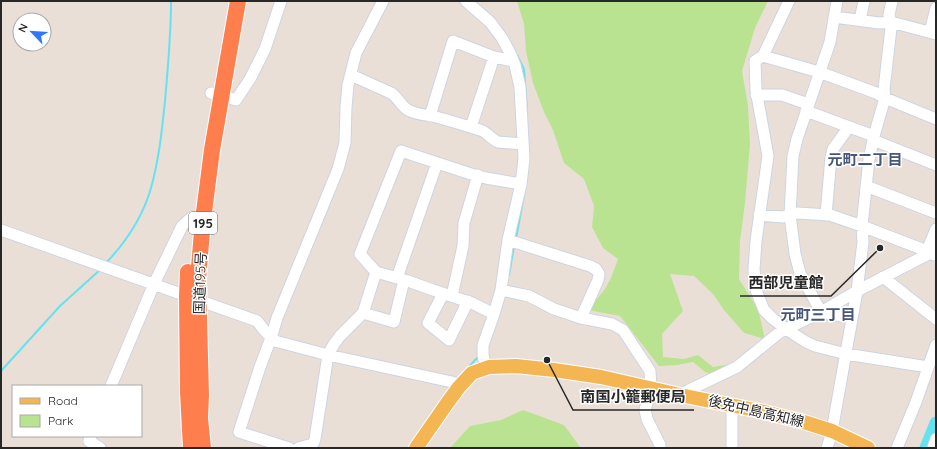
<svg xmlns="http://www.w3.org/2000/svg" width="937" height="449" viewBox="0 0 937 449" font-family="Quicksand,'Noto Sans JP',sans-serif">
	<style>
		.green { fill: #bae391 }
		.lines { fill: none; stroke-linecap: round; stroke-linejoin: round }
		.stream { stroke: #65e2f1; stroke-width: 2 }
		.river { stroke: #65e2f1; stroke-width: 13 }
		.minor-casing { stroke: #cdd4e1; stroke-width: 13 }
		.major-casing { stroke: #fff; stroke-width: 16 }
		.highway-casing { stroke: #fff; stroke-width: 18 }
		.minor { stroke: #fff; stroke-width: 11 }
		.major { stroke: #f4b553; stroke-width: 14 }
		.highway { stroke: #ff7e4d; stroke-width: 16 }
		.labels { text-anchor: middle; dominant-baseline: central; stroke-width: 3; stroke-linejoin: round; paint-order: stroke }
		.shield { fill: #fff; stroke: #686868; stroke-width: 1 }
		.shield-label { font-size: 13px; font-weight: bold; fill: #272727 }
		.street-label { font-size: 14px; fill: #272727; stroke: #fff }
		.neighbourhood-label { font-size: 15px; font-weight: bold; fill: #475778; stroke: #fff }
		.leader { fill: none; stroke: #272727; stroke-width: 1.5 }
		.callout-dot { fill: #272727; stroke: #fff; stroke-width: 1.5 }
		.callout-label { font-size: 15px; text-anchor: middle; font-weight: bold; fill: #272727; stroke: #fff; stroke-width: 3; stroke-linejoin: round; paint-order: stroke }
	</style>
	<rect width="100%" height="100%" fill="#eadfd7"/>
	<path class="green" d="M517 1H768L755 28 742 71 748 106 750 144 745 203 740 241 739 279 758 309 765 339 744 333 724 310 713 294 694 276 670 274 683 311 662 334 663 357 684 359 698 355 713 367 737 363 712 374 705 372 693 362 677 365 659 366 620 316 588 310 605 289 611 278 618 259 603 248 592 227 594 206 584 179 564 163 553 130 544 112 533 83 526 51 524 24Z
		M523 410 564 425 581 448H450L470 426 501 420Z"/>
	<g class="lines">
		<path class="stream" d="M517 55 524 69 527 111
			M516 239 525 189
			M106 263C126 242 143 216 151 188 159 160 162 130 165 101 168 68 171 35 171 1
			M509 275 514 246
			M467 369 477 358
			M1 371 60 306 101 269"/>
		<path class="river" d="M926 448 936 423"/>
		<defs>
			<path id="minor" d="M466 1 490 22 502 38 511 55 515 65 520 87 524 159 521 184 508 240 501 290 494 314 483 345V355L486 368
				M789 1 763 56 755 61 756 90 768 156 756 241 754 269 755 282 757 293 764 310 773 319 786 329 806 342 815 346 846 354 928 367
				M837 1 830 42 797 139 793 156 790 215 795 254 800 273 821 312 852 318
				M834 17 879 23 891 22 936 34
				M860 20 864 1
				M930 32 936 8
				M763 56 819 72 876 93 885 98 936 119
				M351 75 391 93C398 97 401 106 408 110 415 114 424 115 432 116 448 120 464 125 480 130 487 132 491 139 498 142L523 144
				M211 93 221 95 236 100 250 79 265 49 281 1
				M756 95H782L808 104
				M806 111 874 136
				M430 116 453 41 494 57 513 61
				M471 127 494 57
				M873 140 936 165
				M866 186 936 213
				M759 215 783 217 797 213 830 215 862 226 927 251 934 255
				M826 215 831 157 833 149 849 127
				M1 230 257 321 264 330 275 341 328 355 452 382 459 387
				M508 240 590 266 596 269 599 274 598 280 581 318
				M927 251 936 229
				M883 277 936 319
				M397 278 437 163
				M501 290 529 296 554 309 581 318 612 324 623 330 650 371 651 388 645 410 647 419 660 445V448
				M443 294 428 323 449 340 468 301
				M452 296 463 246 464 223 478 175
				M363 313 394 322 404 280
				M494 314 472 303 433 290 408 281 376 272 360 254 401 151 471 174 486 178 521 184
				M111 386 154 284 182 226 192 217
				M680 395 689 390 737 367 780 332 821 312 857 291 936 250
				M732 405V448
				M91 436 89 441 100 448
				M289 448 239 432 260 367 271 338 277 318 338 169 345 143 346 107 348 85 356 53 383 1
				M298 448 313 444 315 439 328 355 334 344 340 336 363 313 376 272
				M827 448 832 431 857 291 863 242 862 226 869 159 874 136 885 98 884 89 891 28V22L889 15 892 1
				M897 448 916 402 936 345
				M933 448 936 439"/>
			<path id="major" d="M416 448 448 402 459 387 472 373 489 367 516 366 554 370 601 377 680 395 760 411 804 422 832 431 868 448"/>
			<path id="highway" d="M188 272 187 296 188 392 191 448
				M203 448 200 418 201 395 198 279 203 220 212 150 238 1"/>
		</defs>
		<use href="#minor" class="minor-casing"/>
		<use href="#major" class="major-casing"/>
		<use href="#highway" class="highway-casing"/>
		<use href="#minor" class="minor"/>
		<use href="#major" class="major"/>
		<use href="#highway" class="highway"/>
	</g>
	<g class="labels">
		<rect class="shield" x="189" y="212" width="28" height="22" rx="3"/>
		<g class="shield-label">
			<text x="203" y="223">195</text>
		</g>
		<g class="street-label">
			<text transform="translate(200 283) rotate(-88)">国道195号</text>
			<text transform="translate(756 411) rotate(13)">後免中島高知線</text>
		</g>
		<g class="neighbourhood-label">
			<text x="865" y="159">元町二丁目</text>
			<text x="818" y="314">元町三丁目</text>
		</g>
	</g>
	<path class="leader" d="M880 248L831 296H740M547 360L573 410H694"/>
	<g class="callout-dot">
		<circle cx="880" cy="248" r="4"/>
		<circle cx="547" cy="360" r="4"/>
	</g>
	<g class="callout-label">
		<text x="786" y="288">西部児童館</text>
		<text x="633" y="402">南国小籠郵便局</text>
	</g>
	<rect width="937" height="449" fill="none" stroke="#272727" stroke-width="4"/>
	<rect x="12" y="385" width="130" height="52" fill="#ffffff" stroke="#a9a9a9"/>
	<rect x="20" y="398" width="20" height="6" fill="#f4b553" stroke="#a9a9a9"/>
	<text x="48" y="405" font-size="12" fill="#272727">Road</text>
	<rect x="20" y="415" width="20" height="12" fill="#bae391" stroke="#a9a9a9"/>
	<text x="48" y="425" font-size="12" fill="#272727">Park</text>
	<g transform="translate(32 32) rotate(295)"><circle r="19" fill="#ffffff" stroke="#a9a9a9"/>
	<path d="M0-3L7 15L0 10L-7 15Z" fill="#3077fe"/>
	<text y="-6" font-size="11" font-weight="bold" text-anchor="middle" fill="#272727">N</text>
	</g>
</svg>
